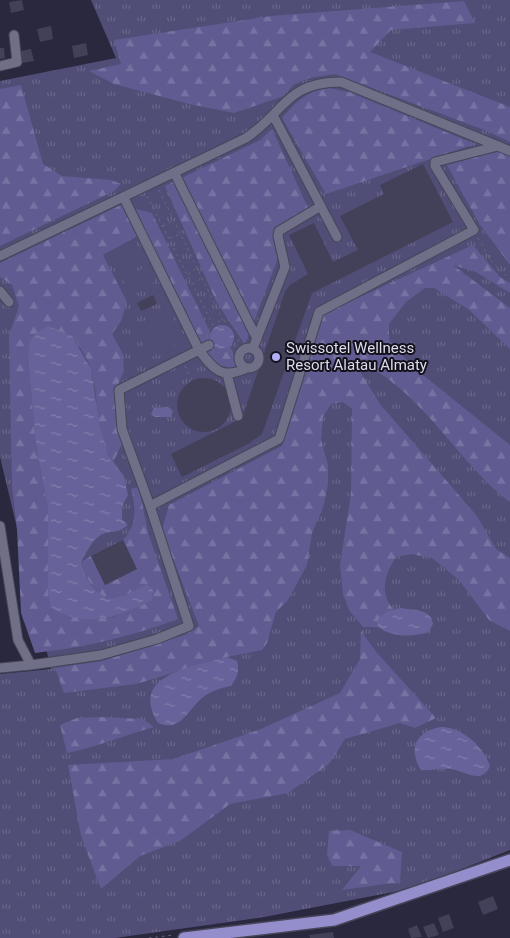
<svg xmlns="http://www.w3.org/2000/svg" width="510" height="938" viewBox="0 0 510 938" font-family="Roboto,sans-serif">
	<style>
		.grass { fill: url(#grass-tufts) }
		.forest { fill: url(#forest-firs) }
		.garden { fill: #504d76 }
		.water { fill: url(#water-ripples) }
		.building { fill: #434159 }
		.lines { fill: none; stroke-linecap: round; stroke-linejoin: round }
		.minor-casing { stroke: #474558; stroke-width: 11 }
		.major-casing { stroke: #474558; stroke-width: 14 }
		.path { stroke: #6a697d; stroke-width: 1; stroke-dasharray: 2.5 4; stroke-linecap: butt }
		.minor { stroke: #706f88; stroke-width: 9 }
		.major { stroke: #948fcc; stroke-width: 11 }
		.poi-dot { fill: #b2adf9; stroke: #13121c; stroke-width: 2 }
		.labels { text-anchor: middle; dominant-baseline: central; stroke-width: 4; stroke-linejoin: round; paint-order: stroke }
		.poi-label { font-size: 15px; fill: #dddceb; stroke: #13121c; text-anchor: start }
	</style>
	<defs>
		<pattern id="grass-tufts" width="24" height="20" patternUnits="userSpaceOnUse" patternTransform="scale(1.25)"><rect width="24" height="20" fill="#504d76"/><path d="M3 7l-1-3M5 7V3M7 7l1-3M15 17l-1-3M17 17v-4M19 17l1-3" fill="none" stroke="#69668a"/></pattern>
		<pattern id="forest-firs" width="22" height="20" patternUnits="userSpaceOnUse" patternTransform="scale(1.25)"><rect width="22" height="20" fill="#605b91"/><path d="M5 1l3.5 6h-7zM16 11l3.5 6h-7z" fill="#7672a1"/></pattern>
		<pattern id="water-ripples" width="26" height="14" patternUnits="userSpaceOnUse" patternTransform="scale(1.25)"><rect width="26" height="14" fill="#676299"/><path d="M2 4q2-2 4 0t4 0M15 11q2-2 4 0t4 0" fill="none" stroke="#837fac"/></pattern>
	</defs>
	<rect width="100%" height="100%" fill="#29283e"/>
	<path class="grass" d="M91 0H510V850L414 888 264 917 115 938H0V674L51 669 0 457V81L116 58Z"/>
	<path class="forest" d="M464 1 475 23 391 30 370 52 510 107V142L487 131 335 74 309 78 293 85 284 96 234 113 189 104 114 84 89 71 121 64 114 40 271 16Z
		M21 85 43 164 62 176 111 180 121 184 114 191 0 246V89Z
		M329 88 349 92 475 144 326 194 282 118C296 102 307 91 329 88Z
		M272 129 309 210 272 230 277 261 245 345 216 301 165 186 260 140Z
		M499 151 510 156V265L479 223 447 165Z
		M121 205 152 213 210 332V340L227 348 230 346 239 367 223 371 208 358 143 233 103 255 127 302 121 321 112 334 123 354 124 371 117 387 118 431 122 444 113 462C94 437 100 399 91 370 88 358 79 346 72 336L28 358 36 445 48 509V592L50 607 110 618 152 601 146 584 128 594 108 599C92 591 87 579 81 562L91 556 105 585 137 569 123 540C137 526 136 506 131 489L139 487 148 533 178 619C129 637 87 647 35 653L21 613 17 530 12 486 9 336 19 306 12 285 0 277V263Z
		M473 245 500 277 510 283V293L476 272 453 265 510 308V349L468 309 434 288H425L406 302 389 324V340L413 367 510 445V502C456 462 419 384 353 360L380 404 477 516 496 549 510 558V631L489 620 459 580 432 558 411 554 396 557C385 574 379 592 393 609L378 622V627H363L349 610 343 594 340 565 351 494 352 409 343 402 331 404 323 417 321 440 328 465V484L323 508 312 533 307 565 288 600 276 612 267 643 262 650 227 657 136 684 64 693 55 668 102 661 188 634 199 626 162 530 169 505 282 446 323 314Z
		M361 631 378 654 436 718 415 728 400 723 345 739 329 764 288 793 230 804 180 841 140 856 101 889 81 836 68 765 173 759 261 729 340 693 360 659Z
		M100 717 143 719 154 727C125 735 97 747 67 753L60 725 77 718Z
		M350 830 402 852 400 882 342 890 361 866H332L327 855 329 831Z"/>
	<path class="garden" d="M135 243 144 259 117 273 109 256Z
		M148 266 155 282 130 295 122 279Z
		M168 309 184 340 150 358 134 327Z"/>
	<path class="water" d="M210 337a12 12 0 1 1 24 0a12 12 0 1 1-24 0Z
		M48 326 72 336 91 369 100 428 108 455 124 476 128 495 122 506V519L128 525C117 534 114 530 103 534 93 538 86 553 81 562 86 579 92 591 108 599L128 594 146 584 153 590 152 601C114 617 89 630 50 607L48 592V509L36 445 28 358 30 341 36 333Z
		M168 407 173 411 171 417H155L151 414 154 408Z
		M402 608C414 611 431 608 433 624L429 631C416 638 391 637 378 627L377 622C382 612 392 609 402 608Z
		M227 657 237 661C240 670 237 678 231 686 221 688 210 691 202 698 188 710 180 733 158 723 128 674 194 667 227 657Z
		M441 727C462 727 484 747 490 766 482 786 464 770 450 769 440 768 431 771 421 770 407 748 417 731 441 727Z"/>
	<path class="building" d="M22 0 24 10 11 13 9 2Z
		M51 26 53 39 40 42 37 29Z
		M86 43 88 55 74 58 72 46Z
		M0 48H4L5 58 0 59Z
		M31 49 34 61 22 63 20 51Z
		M423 164 453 222 312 293 262 434 248 444 182 477 171 454 242 418 285 292 290 285 308 274 289 235 314 223 333 262 358 250 340 216 384 194 380 185Z
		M153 295 157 304 141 311 137 303Z
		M177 405a27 27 0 1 1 54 0a27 27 0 1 1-54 0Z
		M123 540 137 569 105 585 91 556Z
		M493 896 498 909 483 915 478 902Z
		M449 914 454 928 443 932 438 918Z
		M434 923 439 935 428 938 423 927Z
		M417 925 422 937 411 938 408 929Z
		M333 932 334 938H310L309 935Z"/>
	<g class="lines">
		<defs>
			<path id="minor" d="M0 66 17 62 14 35
				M273 115 337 237
				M498 146 510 151
				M175 174 257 339
				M124 198 199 350C214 370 222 380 247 368
				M0 256 246 138C285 112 286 82 341 82L498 146 435 162V166L474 230 319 312 279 439 150 506
				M0 291 9 302
				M239 358a10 10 0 1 1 20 0a10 10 0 1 1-20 0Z
				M253 348 285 267 278 236 279 231 321 206
				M227 374 238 416
				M0 526 18 640 31 665 101 655 157 639 189 626 150 506 122 429 119 390 209 345
				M0 668 31 665"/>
			<path id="major" d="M184 938 334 920 510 860"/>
		</defs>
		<use href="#minor" class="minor-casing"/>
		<use href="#major" class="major-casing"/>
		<path class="path" d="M159 190 223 321
			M147 196 213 325
			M163 226 173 221
			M170 238 180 234
			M478 238 492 262 510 279
			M188 274 197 268
			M193 284 202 278
			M207 337a16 16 0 1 1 32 0a16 16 0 1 1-32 0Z
			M185 366 192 380
			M149 938 174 935"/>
		<use href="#minor" class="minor"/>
		<use href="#major" class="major"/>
	</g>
	<circle class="poi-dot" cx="276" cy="357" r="5"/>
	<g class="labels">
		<g class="poi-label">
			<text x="286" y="348">Swissotel Wellness<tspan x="286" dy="17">Resort Alatau Almaty</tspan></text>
		</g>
	</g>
</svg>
